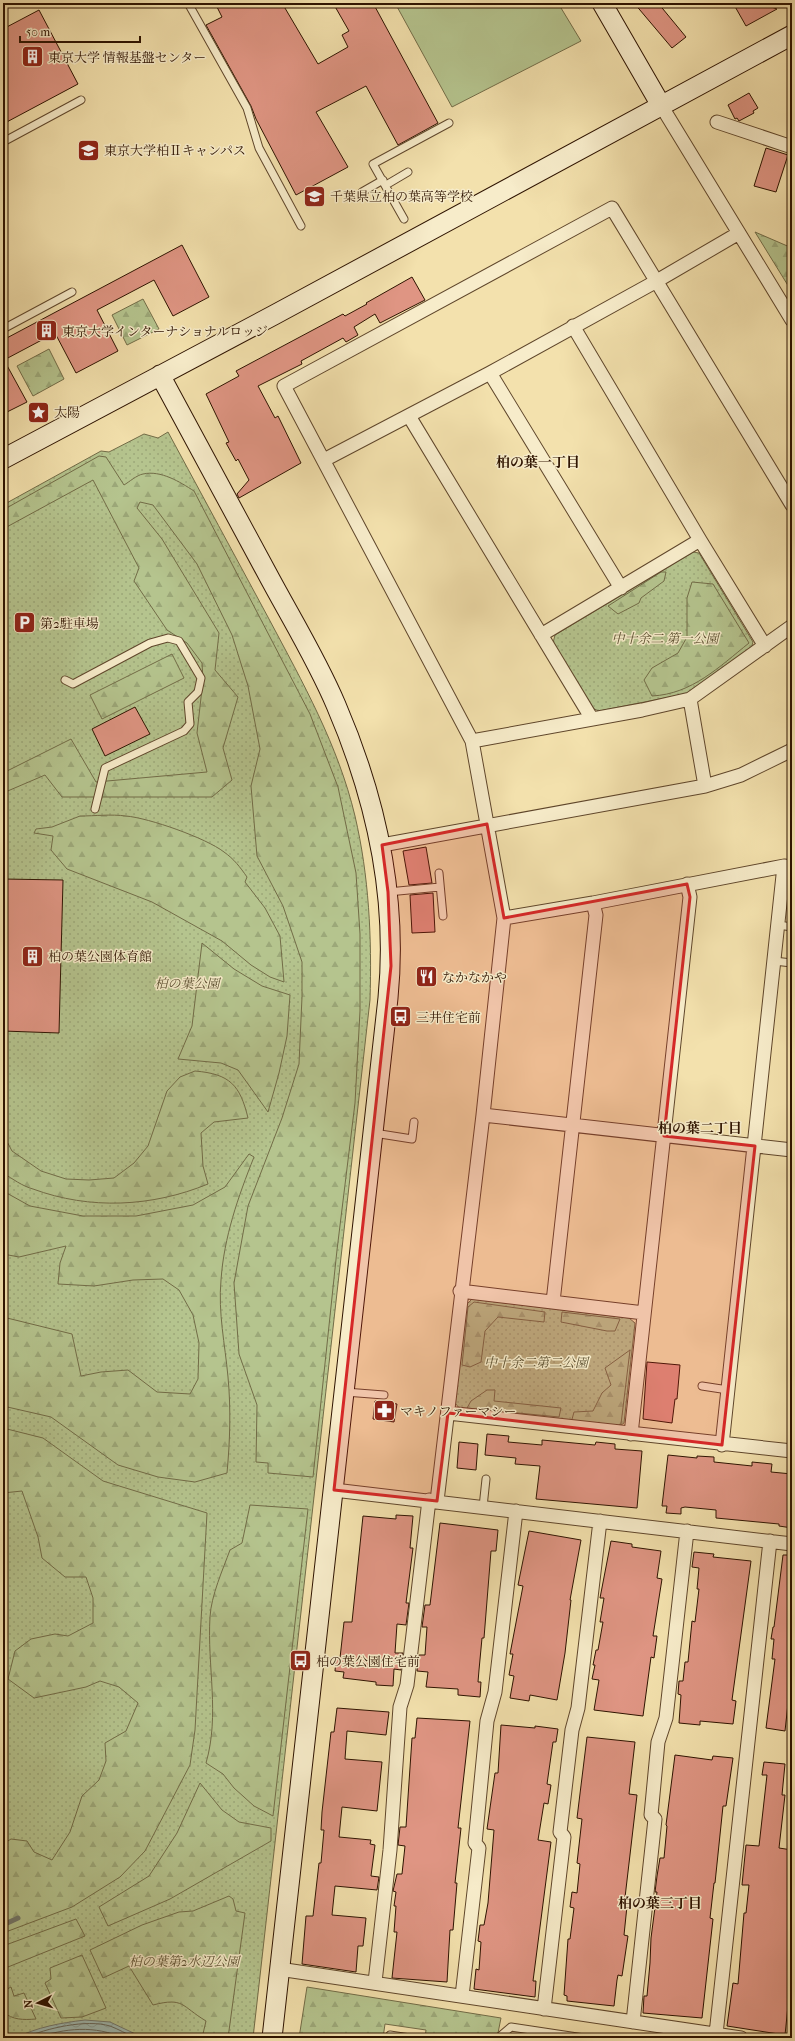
<svg xmlns="http://www.w3.org/2000/svg" width="795" height="2041" viewBox="0 0 795 2041" font-family="'IM FELL French Canon','Noto Serif JP',serif">
	<style>
		.grass { fill: url(#grass-dots); stroke: #726c47 }
		.forest { fill: url(#forest-firs); stroke: #726c47 }
		.pitch { fill: #b5c48e; stroke: #726c47 }
		.water { fill: url(#water-waves); stroke: #72786c }
		.lines { fill: none; stroke-linecap: round; stroke-linejoin: round }
		.shore { stroke: #66675a; stroke-width: 1 }
		.stream { stroke: #72786c; stroke-width: 5 }
		.building { fill: #df9583; stroke: #2e1300 }
		.lane-casing { stroke: #5f462b; stroke-width: 9 }
		.street-casing { stroke: #5f462b; stroke-width: 15 }
		.secondary-casing { stroke: #2e1300; stroke-width: 21 }
		.lane { stroke: #f7ecca; stroke-width: 7 }
		.street { stroke: #f7ecca; stroke-width: 13 }
		.secondary { stroke: #f7ecca; stroke-width: 19 }
		.marked { fill: #d62828; fill-opacity: 0.2; stroke: #d62828; stroke-width: 3; stroke-linejoin: round }
		.labels { text-anchor: middle; dominant-baseline: central; stroke-width: 3; stroke-linejoin: round; paint-order: stroke }
		.poi-label { font-size: 13px; fill: #2e1300; stroke: #f7ecca; text-anchor: start }
		.park-label { font-size: 13px; font-style: italic; fill: #5d5132; stroke: #f7ecca }
		.neighbourhood-label { font-size: 14px; font-weight: bold; fill: #2e1300; stroke: #f7ecca }
	</style>
	<defs>
		<pattern id="grass-dots" width="8" height="8" patternUnits="userSpaceOnUse"><rect width="8" height="8" fill="#b5c48e"/><path d="M2 2h.1M6 6h.1" fill="none" stroke="#9ca879" stroke-width="1.8" stroke-linecap="round"/></pattern>
		<pattern id="forest-firs" width="22" height="20" patternUnits="userSpaceOnUse"><rect width="22" height="20" fill="#b5c48e"/><path d="M5 1l3.5 6h-7zM16 11l3.5 6h-7z" fill="#9ca879"/></pattern>
		<pattern id="water-waves" width="16" height="10" patternUnits="userSpaceOnUse"><rect width="16" height="10" fill="#9fbbb4"/><path d="M0 5q4-4 8 0t8 0" fill="none" stroke="#89a099"/></pattern>
	</defs>
	<rect width="100%" height="100%" fill="#f3e1ad"/>
	<filter id="stains"><feTurbulence type="fractalNoise" baseFrequency=".005" numOctaves="4"/><feColorMatrix values="0 0 0 0 .2 0 0 0 0 .09 0 0 0 0 .02 0 0 0 .5 -.17"/></filter>
	<radialGradient id="worn" r=".72"><stop offset=".6" stop-color="#630" stop-opacity="0"/><stop offset="1" stop-color="#630" stop-opacity=".3"/></radialGradient>
	<path class="grass" d="M168 432C202 494 235 557 269 619 303 683 338 745 355 816 369 876 372 938 370 1000L253 2038H3V505L101 451 109 452 144 434 158 438Z
		M693 552 699 553 753 642 751 649 690 693 599 711 592 708 553 643 555 635Z
		M472 1299 629 1318 635 1323 624 1423 618 1427 460 1409 455 1403 466 1305Z"/>
	<path class="forest" d="M755 232 792 248V292Z
		M143 299 159 329 127 345 112 315Z
		M49 349 64 379 33 396 17 366Z
		M99 456 106 457 124 485C129 482 137 475 143 474 161 470 180 482 194 491L310 714 338 787 356 873 360 934V1011L355 1103 337 1250 313 1477 268 1473V1463L256 1462 257 1405 239 1354 234 1283 248 1206 282 1118 299 1064 302 997V962L283 906 257 856 251 786 260 749 248 686 232 635 197 564 153 505 140 502 137 508 162 539 219 633 215 670 238 697 223 748 232 780 212 797H62L45 775 3 793V773L71 739 96 782 207 772 197 733 203 680 202 663 187 643 167 630 134 581 139 568 93 480 3 529V510Z
		M661 572H666L664 581 641 598 639 603 618 614 608 606Z
		M692 582 713 584 749 643C719 667 692 694 652 696L644 680 652 668 678 653 687 637V598Z
		M172 654 184 678 102 719 90 695Z
		M80 816C95 816 111 814 126 816 149 818 206 838 224 852 234 859 240 867 247 877L245 882 265 908 280 936 284 982 270 977 251 965 222 941 152 902 67 869 51 850 53 836 34 833 36 829 52 827Z
		M202 943 234 969 262 986 290 995 287 1036 279 1073 268 1112 238 1070 221 1063 178 1059 192 1026Z
		M195 1071C230 1074 240 1085 248 1118L214 1122 201 1133 203 1166 208 1184C152 1207 90 1210 33 1189 22 1186 13 1179 3 1173V1134L12 1151 41 1171 66 1179 89 1180 114 1178 134 1163 148 1146 167 1091 180 1077Z
		M249 1154 254 1157C238 1197 224 1237 221 1280 218 1313 225 1344 228 1377 231 1409 230 1441 227 1473L195 1482 158 1477 118 1465 51 1417 3 1406V1317L72 1334 81 1376 101 1372 128 1370 157 1392 190 1394 198 1379 199 1343 193 1315 179 1290 163 1279 133 1280 94 1286 58 1284 60 1263 66 1246 19 1257 3 1254V1191L30 1206 83 1216H136L193 1205 225 1187Z
		M474 1302 545 1312 544 1322 498 1317 485 1331 481 1362 470 1367 462 1365 468 1307Z
		M562 1312 620 1319 615 1331H607L561 1322Z
		M630 1350 621 1424 610 1430 571 1423 574 1412 593 1411 602 1393 611 1385 605 1368Z
		M487 1390H495L494 1401 561 1408 559 1417 467 1408 471 1401Z
		M3 1428 43 1438 103 1481 207 1513 195 1730 190 1765 145 1851 120 1877 72 1907 3 1933V1844L11 1839 27 1841 34 1852 52 1860 70 1832 82 1796 99 1780 106 1761 105 1743 126 1731 138 1703 119 1687 100 1681 86 1687 34 1698 8 1679 15 1651 31 1639 55 1634 68 1636 93 1623V1598L86 1577H65L42 1558 38 1537 22 1491 3 1493Z
		M250 1505 308 1509 273 1816 254 1806 234 1788 223 1774 206 1763C220 1715 207 1666 210 1617 211 1596 223 1569 230 1550L242 1543Z
		M200 1783 222 1810 239 1822 271 1828V1841L170 1899 108 1926 99 1907 149 1876 177 1833Z
		M229 1896 233 1899 236 1911 245 1913 228 2038H202L206 2021C181 2006 184 1997 153 2005L129 1966 103 1978 90 1950 142 1925 179 1912 193 1911Z
		M76 1919 85 1936 3 1969V1946Z
		M82 1955 106 2008 82 2017 61 2018 45 1983 51 1979 50 1968Z
		M11 1987 14 1996 24 1993 36 2019C23 2020 13 2020 3 2012V1991Z
		M307 1987 501 2018 497 2038H425L426 2030 385 2024 383 2038H299Z"/>
	<path class="pitch" d="M395 3H558L581 41 452 107Z"/>
	<path class="water" d="M85 2020 110 2022 144 2038H15C38 2027 60 2023 85 2020Z"/>
	<g class="lines">
		<path class="shore" d="M24 2038C47 2028 86 2019 110 2026 118 2029 127 2034 135 2038
			M36 2038C65 2028 95 2025 123 2038
			M62 2038 85 2035 109 2038"/>
		<path class="stream" d="M3 1925 18 1918"/>
	</g>
	<path class="building" d="M215 3H282L318 64 348 47 342 35 349 31 333 3H373L438 123 398 145 366 86 316 112 348 167 296 195 256 119 251 106 206 25 222 17Z
		M634 3H658L686 37 672 48Z
		M733 3H760L777 9 746 26Z
		M39 10 78 84 3 124V29Z
		M749 93 758 108 753 111 754 113 739 121 737 118 735 119 728 105Z
		M766 148 788 155 776 192 754 186Z
		M182 245 209 297 173 316 154 280 97 310 118 351 76 373 55 333 4 360 27 402 3 414V340Z
		M412 277 425 300 380 323 375 314 354 327 358 335 346 342 343 338 301 361 302 364 258 386 275 418 278 416 301 463 239 498 237 494 249 480 238 459 236 461 226 443 229 442 206 394 239 376 236 371 343 314 345 316 367 304 366 303Z
		M135 707 150 734 105 756 92 729Z
		M426 847 432 883 409 885 403 851Z
		M3 879 63 880 59 1033 3 1031Z
		M433 893 435 932 412 933 410 895Z
		M647 1362 680 1365 677 1399H675L672 1423 643 1419Z
		M375 1401 397 1404 394 1422 373 1419Z
		M487 1434 509 1436 508 1442 542 1445V1440L595 1445 596 1442 615 1444V1449L642 1451 637 1508 536 1499 540 1466 515 1464 516 1458 485 1455Z
		M459 1442 478 1444 476 1470 457 1468Z
		M668 1455 697 1458V1456L714 1457V1462L752 1466V1462L772 1464 771 1472 792 1474V1528L779 1526V1524L716 1518V1510L685 1507 681 1508V1514L666 1513 667 1506H662Z
		M396 1515 413 1516 410 1548H413L406 1603H409L406 1625 397 1624 395 1653H403L401 1670 394 1669 393 1686 376 1685V1682L343 1678 344 1672 335 1671 336 1658H340L344 1622H352L363 1516 396 1519Z
		M440 1523 498 1530 496 1551H491L484 1638H482L479 1670 478 1682H481L480 1697 458 1695V1689L426 1687 428 1672 417 1671 419 1655H425L427 1627H422L425 1605H430Z
		M529 1531 581 1540 570 1600H571L565 1653 557 1700 530 1695 529 1701 510 1698 514 1676 509 1675 513 1654H510L523 1586 518 1585Z
		M611 1541 632 1544V1547L661 1551 657 1578 662 1579 653 1636H657L654 1658 651 1657 643 1716 594 1710 599 1680 592 1679 595 1665H593L596 1650H598L603 1622H600L604 1598H600Z
		M694 1552 714 1554 713 1557 751 1561 732 1700 736 1701 733 1724 700 1721V1725L679 1723 681 1695 678 1694 679 1681H683L685 1662H688L692 1621 695 1622 699 1589H697L699 1568 692 1567Z
		M783 1555H792V1667L785 1731 766 1728 775 1659H772L774 1639H771L773 1627H774Z
		M337 1708 389 1712 386 1735 347 1731 345 1759 382 1762 377 1811 342 1807 339 1837 371 1840 370 1844 375 1845 371 1876 379 1877 377 1890 335 1886 332 1915 366 1918 363 1946H358L356 1972 302 1964 306 1916H313L319 1863H321L324 1830H321L322 1812 331 1732H334Z
		M417 1718 470 1721 458 1828H461L455 1883H457L453 1930H450L447 1982 392 1978 397 1932H394L396 1906H394L396 1892 393 1891 397 1874H402L405 1846 398 1845 400 1827H406L412 1738H415Z
		M501 1725 535 1728V1726L558 1729 556 1742H553L547 1784 551 1785 548 1804 544 1803 538 1840 551 1842 533 1981H536L535 1997 474 1989 476 1969 479 1970 481 1942 478 1941 480 1925H484L488 1903 494 1830 487 1829 495 1773H498Z
		M587 1737 635 1742 629 1794 637 1795 624 1906H627L624 1935 628 1936 622 1976 618 1975 617 1980 614 2006 567 2001V1996L564 1995 568 1939H570L574 1908 570 1907 572 1892 577 1893 580 1864 577 1863 582 1819 577 1818Z
		M675 1755 712 1760 713 1756 733 1758 726 1806H723L715 1883H714L710 1918 713 1919 702 2018 643 2013 644 1996H647L650 1963 651 1938 657 1892H655L657 1876 660 1858H664L667 1826 666 1825Z
		M764 1762 785 1764 782 1795H785L779 1848 792 1850V1967L785 2035 727 2026 733 1983 738 1984 744 1913H746L749 1885H742L746 1845 759 1846 767 1775H762Z"/>
	<g class="lines">
		<defs>
			<path id="lane" d="M188 3 247 108 259 148 301 226
				M3 142 81 100
				M386 185 408 172
				M362 192 383 180
				M404 219 373 164 449 123
				M3 329 72 292
				M65 680 73 684 150 643 168 638 179 641 201 678 198 692 188 702 190 724 184 731 105 768 95 809
				M439 873 443 916
				M782 891H792
				M388 892 440 887
				M778 925 792 927
				M774 961 792 963
				M374 1133 412 1139 414 1122
				M702 1386 728 1390
				M345 1392 384 1395
				M483 1507 486 1479
				M389 2038 390 2035 410 2038
				M498 2038 511 2027 584 2038"/>
			<path id="street" d="M662 107 792 320
				M717 122 792 147
				M573 326 700 540 765 646
				M490 373 621 588
				M409 416 592 719
				M324 460 490 373 655 282 739 233
				M541 635 700 540
				M690 699 705 786
				M472 741 642 710 690 699 792 626
				M382 845 705 786 741 775 792 750
				M504 918 593 903 784 866 791 867
				M483 1115 792 1150
				M460 1291 644 1313
				M553 1302 596 915 593 903
				M448 1413 792 1451
				M631 1434 690 897 687 884
				M722 1445 784 866
				M334 1490 792 1544
				M437 1501 483 1115 504 918 472 741 284 386 612 208 792 505
				M279 1969 741 2038
				M375 1982 390 1850 400 1707 407 1685 429 1500
				M462 1996 479 1848 475 1843 487 1721 495 1692 516 1511
				M544 2009 564 1837 560 1832 572 1730 578 1708 600 1521
				M633 2022 655 1819 651 1815 658 1742 666 1718 687 1531
				M716 2034 770 1541"/>
			<path id="secondary" d="M602 3 662 107
				M160 375C196 442 232 509 268 575 291 618 317 660 336 705 376 798 398 896 388 998L272 2038
				M3 459 274 315 792 35"/>
		</defs>
		<use href="#lane" class="lane-casing"/>
		<use href="#street" class="street-casing"/>
		<use href="#secondary" class="secondary-casing"/>
		<use href="#lane" class="lane"/>
		<use href="#street" class="street"/>
		<use href="#secondary" class="secondary"/>
	</g>
	<path class="marked" d="M487 824 504 918 687 884 690 897 664 1136 755 1146 722 1445 448 1413 437 1501 334 1490 391 966 388 892 382 845Z"/>
	<defs>
		<symbol id="building-square" viewBox="-11 -11 22 22"><rect x="-9" y="-9" width="18" height="18" rx="4" fill="#8f2418" stroke="#f7ecca"/><path d="M-4-6H4V6H1V3H-1V6H-4ZM-2.5-4.3h1.7v1.8h-1.7ZM.8-4.3h1.7v1.8H.8ZM-2.5-1h1.7V.8h-1.7ZM.8-1h1.7V.8H.8Z" fill="#fff"/></symbol>
		<symbol id="university-square" viewBox="-11 -11 22 22"><rect x="-9" y="-9" width="18" height="18" rx="4" fill="#8f2418" stroke="#f7ecca"/><path d="M0-5L7-2L0 1L-7-2ZM-4 1L0 2.5L4 1V4Q0 6-4 4Z" fill="#fff"/></symbol>
		<symbol id="school-square" viewBox="-11 -11 22 22"><rect x="-9" y="-9" width="18" height="18" rx="4" fill="#8f2418" stroke="#f7ecca"/><path d="M0-5L7-2L0 1L-7-2ZM-4 1L0 2.5L4 1V4Q0 6-4 4Z" fill="#fff"/></symbol>
		<symbol id="sight-square" viewBox="-11 -11 22 22"><rect x="-9" y="-9" width="18" height="18" rx="4" fill="#8f2418" stroke="#f7ecca"/><path d="M0-6L1.8-2.2L6-1.7L2.9 1.2L3.7 5.4L0 3.3L-3.7 5.4L-2.9 1.2L-6-1.7L-1.8-2.2Z" fill="#fff"/></symbol>
		<symbol id="parking-square" viewBox="-11 -11 22 22"><rect x="-9" y="-9" width="18" height="18" rx="4" fill="#8f2418" stroke="#f7ecca"/><path d="M-3.5-5.5H1a3.5 3.5 0 0 1 0 7H-1V5.5H-3.5ZM-1-3.4V-.6H.8a1.4 1.4 0 0 0 0-2.8Z" fill="#fff"/></symbol>
		<symbol id="restaurant-square" viewBox="-11 -11 22 22"><rect x="-9" y="-9" width="18" height="18" rx="4" fill="#8f2418" stroke="#f7ecca"/><path d="M-5-6h1v4h1v-4h1v4h1v-4h1v5L-1.5 .5V6h-2V.5L-5-1ZM5-6V6H3V1.5H1.5Q1.5-4 5-6Z" fill="#fff"/></symbol>
		<symbol id="bus-square" viewBox="-11 -11 22 22"><rect x="-9" y="-9" width="18" height="18" rx="4" fill="#8f2418" stroke="#f7ecca"/><path d="M-5-6H5V4H4V6H2V4H-2V6H-4V4H-5ZM-3.5-4V0h7V-4ZM-3.5 1.2v1.5H-2V1.2ZM2 1.2v1.5H3.5V1.2Z" fill="#fff"/></symbol>
		<symbol id="pharmacy-square" viewBox="-11 -11 22 22"><rect x="-9" y="-9" width="18" height="18" rx="4" fill="#8f2418" stroke="#f7ecca"/><path d="M-2-6h4v4h4v4h-4v4h-4v-4h-4v-4h4Z" fill="#fff"/></symbol>
	</defs>
	<g fill-rule="evenodd">
		<use href="#building-square" x="20" y="44" width="25" height="25"/>
		<use href="#university-square" x="76" y="138" width="25" height="25"/>
		<use href="#school-square" x="302" y="184" width="25" height="25"/>
		<use href="#building-square" x="34" y="318" width="25" height="25"/>
		<use href="#sight-square" x="26" y="400" width="25" height="25"/>
		<use href="#parking-square" x="12" y="610" width="25" height="25"/>
		<use href="#building-square" x="20" y="944" width="25" height="25"/>
		<use href="#restaurant-square" x="414" y="964" width="25" height="25"/>
		<use href="#bus-square" x="388" y="1004" width="25" height="25"/>
		<use href="#pharmacy-square" x="372" y="1398" width="25" height="25"/>
		<use href="#bus-square" x="288" y="1648" width="25" height="25"/>
	</g>
	<g class="labels">
		<g class="poi-label">
			<text x="48" y="57">東京大学 情報基盤センター</text>
			<text x="104" y="150">東京大学柏Ⅱキャンパス</text>
			<text x="330" y="196">千葉県立柏の葉高等学校</text>
			<text x="62" y="331">東京大学インターナショナルロッジ</text>
			<text x="54" y="412">太陽</text>
			<text x="40" y="623">第2駐車場</text>
			<text x="48" y="956">柏の葉公園体育館</text>
			<text x="442" y="977">なかなかや</text>
			<text x="416" y="1017">三井住宅前</text>
			<text x="400" y="1411">マキノファーマシー</text>
			<text x="316" y="1661">柏の葉公園住宅前</text>
		</g>
		<g class="park-label">
			<text x="665" y="638">中十余二 第一公園</text>
			<text x="187" y="983">柏の葉公園</text>
			<text x="536" y="1362">中十余二第二公園</text>
			<text x="184" y="1961">柏の葉第2水辺公園</text>
		</g>
		<g class="neighbourhood-label">
			<text x="538" y="462">柏の葉一丁目</text>
			<text x="700" y="1128">柏の葉二丁目</text>
			<text x="660" y="1903">柏の葉三丁目</text>
		</g>
	</g>
	<rect width="795" height="2041" fill="none" stroke="#f3e1ad" stroke-width="16"/>
	<rect x="4" y="4" width="787" height="2033" fill="none" stroke="#2e1300" stroke-width="2"/>
	<rect x="8" y="8" width="779" height="2025" fill="none" stroke="#2e1300"/>
	<g transform="translate(38 2003) rotate(264)" stroke="#f7ecca" stroke-width="3" paint-order="stroke">
	<path d="M0-3L7 15L0 10L-7 15Z" fill="#2e1300"/>
	<text y="-6" font-size="11" font-weight="bold" text-anchor="middle" fill="#2e1300">N</text>
	</g>
	<path d="M20 36v6h120v-6" fill="none" stroke="#2e1300" stroke-width="2"/>
	<text x="26" y="36" font-size="12" fill="#2e1300" stroke="#f7ecca" stroke-width="3" paint-order="stroke">50 m</text>
	<rect width="100%" height="100%" filter="url(#stains)"/>
	<rect width="100%" height="100%" fill="url(#worn)"/>
</svg>
